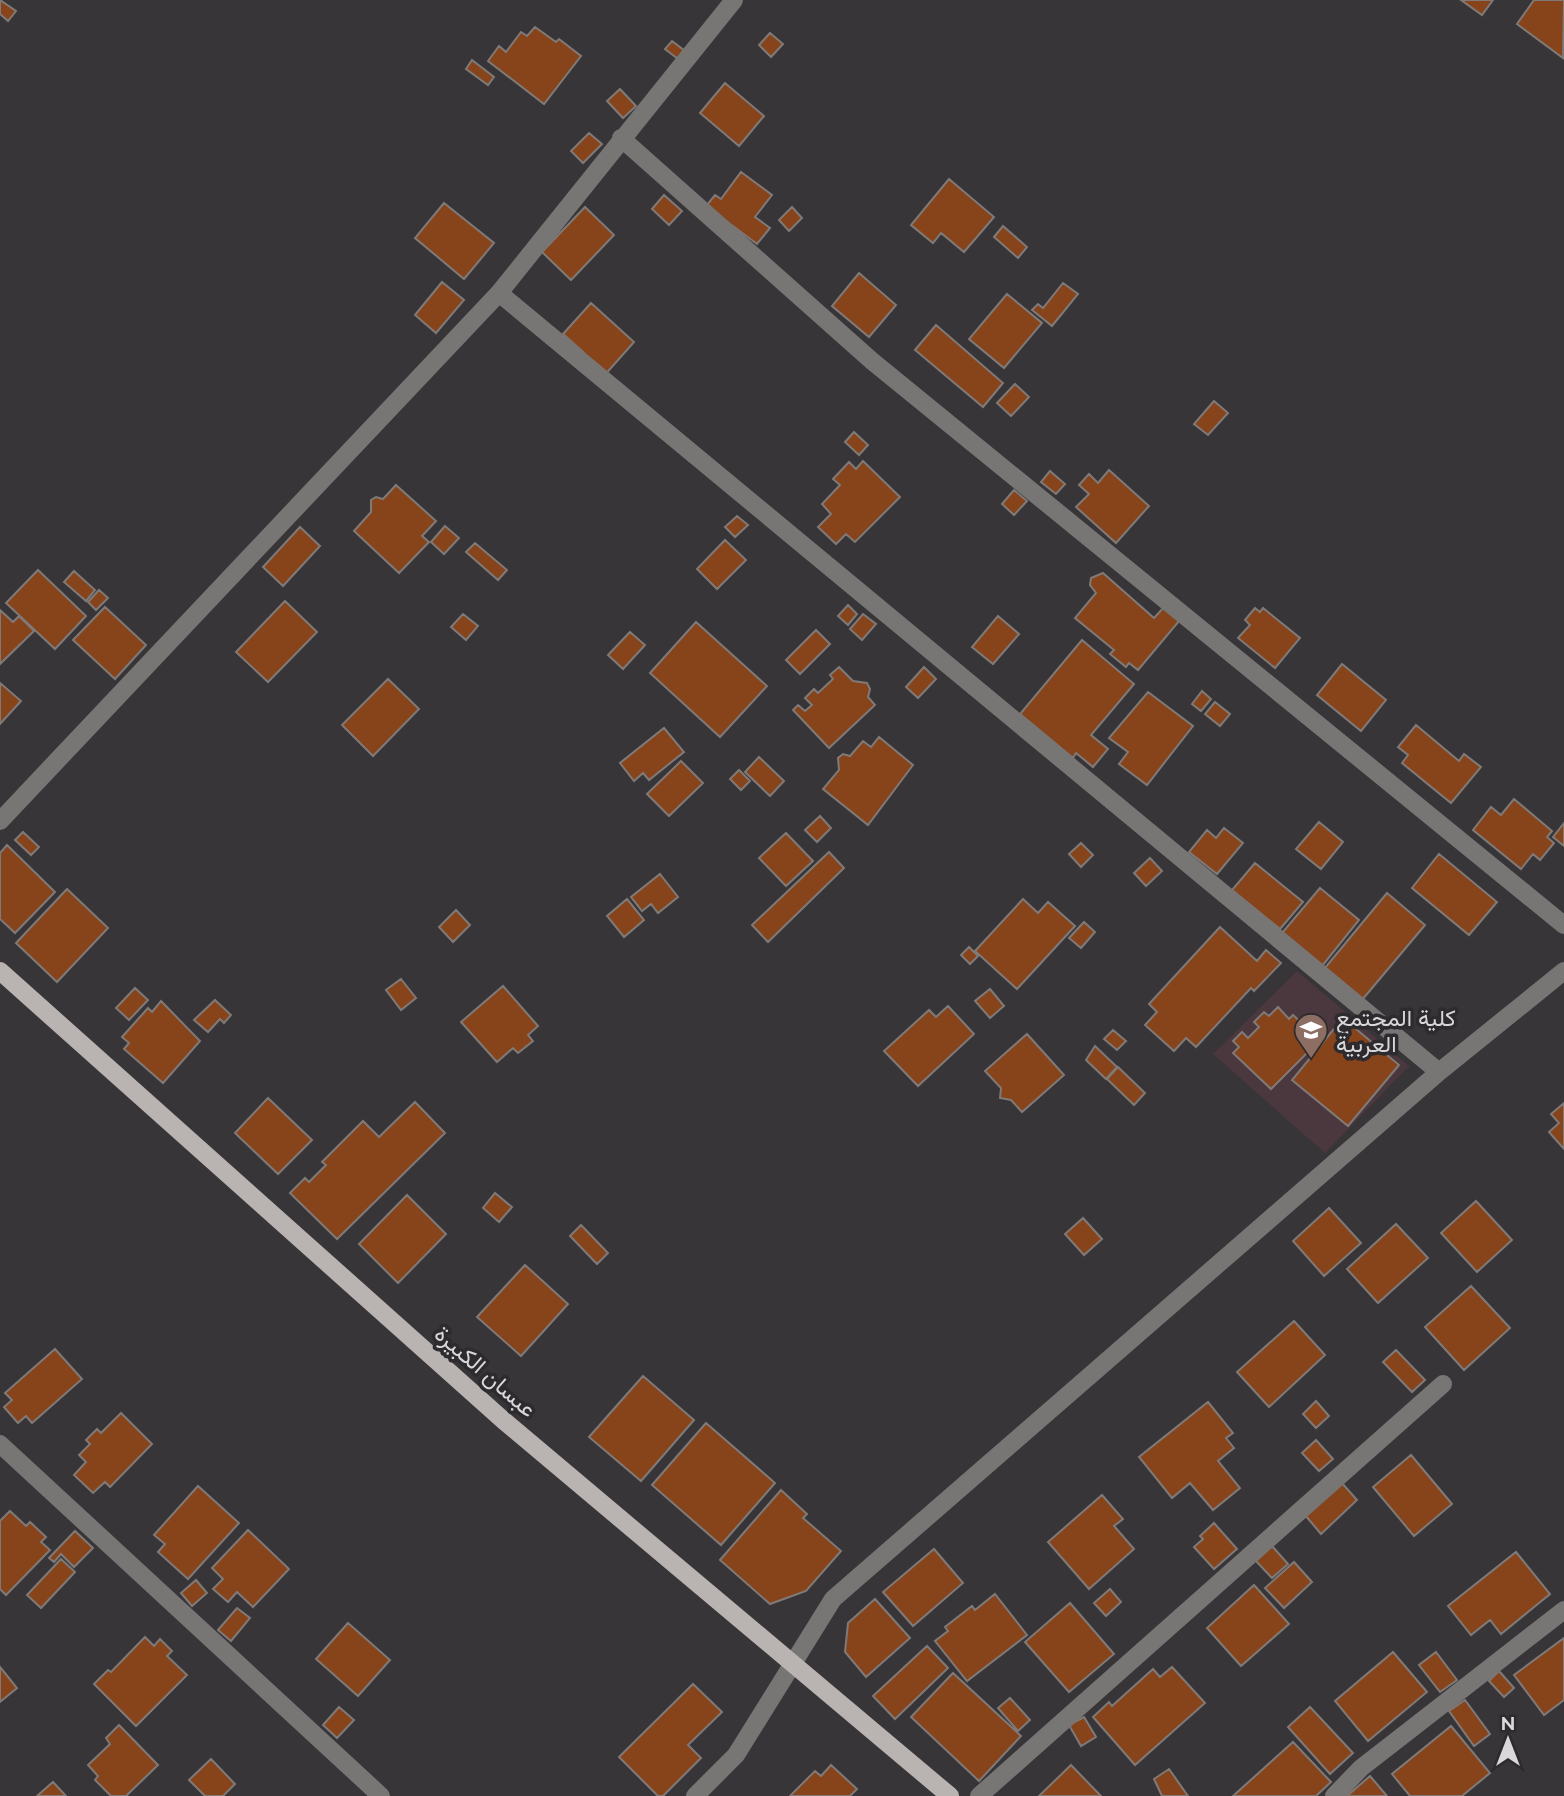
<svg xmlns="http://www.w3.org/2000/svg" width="1564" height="1796" viewBox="0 0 1564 1796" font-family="Raleway,Vazirmatn,sans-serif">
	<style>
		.education { fill: #4b373e }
		.building { fill: #87431a; stroke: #7f7a78; stroke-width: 2 }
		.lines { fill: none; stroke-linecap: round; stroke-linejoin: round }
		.minor { stroke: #787575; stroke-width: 18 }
		.major { stroke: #b9b3b2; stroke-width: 18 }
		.labels { text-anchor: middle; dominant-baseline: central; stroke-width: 7; stroke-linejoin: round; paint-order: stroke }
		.poi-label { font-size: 23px; fill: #d9d7d9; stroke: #2e2b2e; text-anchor: start }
		.street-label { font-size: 23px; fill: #d9d7d9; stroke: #2e2b2e }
	</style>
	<rect width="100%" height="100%" fill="#383538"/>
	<path class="education" d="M1297 971 1409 1066 1325 1153 1213 1054Z"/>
	<path class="building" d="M0 0 16 11 8 21 0 14Z
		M1461 0H1493L1482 15Z
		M1534 0H1564L1563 58 1517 24Z
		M535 27 556 42 559 39 581 56 544 104 488 61 499 46 506 52 521 32 527 36Z
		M770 33 783 44 771 57 759 45Z
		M672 41 685 51 678 59 665 49Z
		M472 60 494 77 488 85 466 69Z
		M725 83 764 116 739 146 700 113Z
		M620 89 636 106 623 118 607 101Z
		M589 133 602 144 583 163 571 151Z
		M741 172 772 195 755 217 770 228 757 244 706 206 715 195 721 199Z
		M949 179 994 217 964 252 941 233 933 243 911 225Z
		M664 195 682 211 669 225 652 209Z
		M444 203 494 243 464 279 415 238Z
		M585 207 614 235 571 280 542 252Z
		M792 207 802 218 789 231 779 220Z
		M1003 226 1027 247 1018 258 994 237Z
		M859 273 896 305 869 337 832 306Z
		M442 282 464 300 436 333 415 315Z
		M1063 283 1078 294 1052 326 1032 310 1038 304 1043 308Z
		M1007 294 1042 323 1004 368 969 339Z
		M591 303 634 342 603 377 582 351 563 334Z
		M936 325 1003 383 983 407 915 350Z
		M1015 384 1029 397 1011 416 997 403Z
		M1214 401 1228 413 1208 435 1194 424Z
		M854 432 868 445 859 455 845 442Z
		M863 461 900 497 855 542 846 534 836 544 818 527 831 514 822 504 840 485 833 479 849 462 856 469Z
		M1109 470 1149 506 1116 543 1076 507 1089 494 1079 485 1089 474 1098 483Z
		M1050 471 1065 484 1056 494 1041 482Z
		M396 485 436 521 422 536 429 542 399 573 354 531 371 512V500L376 497 383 499Z
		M1014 490 1027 501 1014 515 1002 504Z
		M737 516 748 525 735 537 725 527Z
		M445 526 459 538 444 554 431 542Z
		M300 527 320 546 283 586 263 567Z
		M725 540 746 560 717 589 697 569Z
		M475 543 507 570 498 580 466 552Z
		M38 570 86 616 55 649 6 603Z
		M74 571 95 590 86 601 64 582Z
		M1103 573 1154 618 1164 607 1180 620 1138 670 1129 663 1126 667 1110 654 1114 650 1075 618 1096 593 1090 585 1091 578Z
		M99 590 108 598 96 610 88 602Z
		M285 601 317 632 268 682 236 652Z
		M848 605 857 614 848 625 838 616Z
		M105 607 146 645 115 679 73 640Z
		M1255 608 1260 612 1263 608 1300 638 1275 668 1238 638 1250 625 1245 620Z
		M0 610 13 622 19 616 34 631 0 664Z
		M463 614 478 626 466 640 451 627Z
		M863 614 876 624 862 640 850 629Z
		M998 616 1019 634 993 664 972 647Z
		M696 622 767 686 720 737 650 673Z
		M816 630 830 644 800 674 786 660Z
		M630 632 645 645 623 669 608 655Z
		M1082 640 1134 684 1091 735 1108 749 1093 767 1076 753 1073 758 1020 714Z
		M1342 664 1386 700 1361 731 1317 695Z
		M839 667 853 681 867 683 870 689 868 697 875 705 829 748 793 710 798 705 805 711 812 705 805 698 814 689 818 693 833 679 830 675Z
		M924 667 936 679 918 698 906 687Z
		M388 679 419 709 373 756 342 725Z
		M0 683 21 701 0 724Z
		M1202 691 1211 699 1201 711 1192 704Z
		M1148 692 1193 726 1147 785 1119 764 1128 752 1109 738Z
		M1215 702 1230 714 1220 726 1205 714Z
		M1416 725 1459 761 1464 754 1481 767 1451 803 1402 763 1408 755 1398 747Z
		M664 728 684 752 649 780 643 773 634 781 620 763Z
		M879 737 913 765 868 825 823 789 839 770 838 758 843 754 850 756 863 741 871 747Z
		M759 757 784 781 770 796 745 772Z
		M681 761 703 783 669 816 647 794Z
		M739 770 750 781 741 790 730 779Z
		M1514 799 1552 831 1547 837 1554 843 1540 860 1533 854 1521 869 1473 830 1491 807 1501 815Z
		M820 816 831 828 817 842 805 830Z
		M1319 822 1343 842 1321 869 1296 849Z
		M1564 823V846L1553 837Z
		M1224 828 1243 843 1217 874 1189 852 1207 830 1216 838Z
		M23 832 39 847 31 855 15 840Z
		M786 833 813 861 786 886 759 858Z
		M1081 843 1093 855 1081 867 1069 854Z
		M7 845 55 892 15 933 0 919V853Z
		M829 852 844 868 768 942 752 925Z
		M1439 854 1497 902 1469 935 1412 888Z
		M1150 858 1162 871 1146 886 1134 873Z
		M1255 863 1303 902 1280 929 1232 890Z
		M660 874 678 897 658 913 651 904 642 911 631 897Z
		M1320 888 1359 920 1322 966 1282 933Z
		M67 889 108 928 57 982 16 943Z
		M1387 893 1425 925 1362 1000 1324 969Z
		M627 899 644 920 624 937 607 916Z
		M1023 899 1038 913 1048 902 1075 926 1017 989 975 951Z
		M456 910 470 925 453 942 439 927Z
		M1084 922 1095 932 1081 948 1069 938Z
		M1220 927 1257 961 1266 950 1281 963 1254 991 1251 988 1196 1047 1186 1038 1174 1051 1145 1025 1157 1012 1149 1004Z
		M969 947 978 956 970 964 961 955Z
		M401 979 416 998 401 1010 386 990Z
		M503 986 538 1026 528 1035 533 1041 518 1053 513 1048 497 1062 461 1022Z
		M135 988 148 1000 129 1020 116 1008Z
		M990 989 1004 1006 990 1018 975 1001Z
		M215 1000 231 1015 224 1023 220 1019 208 1032 194 1020Z
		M161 1001 200 1041 163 1083 124 1049 129 1043 122 1037 148 1008 152 1012Z
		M948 1006 974 1034 918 1086 884 1051 929 1010 936 1017Z
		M1278 1007 1289 1019 1293 1015 1307 1028 1303 1032 1316 1044 1271 1089 1233 1053 1239 1047 1233 1041 1242 1032 1248 1038 1259 1027 1254 1022 1264 1012 1269 1016Z
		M1343 1018 1399 1065 1348 1126 1292 1080Z
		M1113 1030 1126 1041 1117 1050 1104 1039Z
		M1027 1034 1064 1075 1022 1112 1011 1100 1000 1098 1001 1088 985 1071Z
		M1095 1046 1117 1067 1106 1079 1086 1060Z
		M1118 1067 1145 1093 1134 1105 1107 1079Z
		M268 1098 312 1140 278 1174 235 1133Z
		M415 1102 445 1133 337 1239 290 1193 305 1178 309 1182 326 1165 322 1162 363 1121 379 1137Z
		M1564 1103V1149L1549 1132 1559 1123 1551 1114Z
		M495 1193 512 1207 499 1222 483 1208Z
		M407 1195 446 1234 398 1283 359 1244Z
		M1476 1201 1512 1240 1477 1272 1441 1233Z
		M1329 1208 1361 1243 1324 1276 1293 1241Z
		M1083 1218 1102 1239 1084 1255 1065 1234Z
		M1396 1224 1428 1258 1378 1303 1347 1269Z
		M581 1225 608 1253 597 1264 570 1236Z
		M525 1265 568 1304 521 1356 477 1317Z
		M1471 1286 1510 1328 1464 1370 1425 1327Z
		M1294 1321 1325 1355 1269 1407 1237 1372Z
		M55 1349 82 1379 32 1423 26 1416 18 1423 4 1407 12 1400 5 1393Z
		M1396 1350 1425 1380 1412 1392 1383 1362Z
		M643 1376 694 1420 641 1481 589 1437Z
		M1316 1401 1329 1416 1316 1428 1303 1414Z
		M1208 1402 1233 1433 1226 1438 1234 1448 1218 1461 1240 1488 1213 1510 1190 1483 1172 1498 1139 1457Z
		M121 1413 152 1444 110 1487 105 1482 93 1493 74 1475 86 1462 79 1455 90 1444 86 1440 97 1429 101 1433Z
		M706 1423 775 1483 721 1545 652 1485Z
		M1316 1440 1333 1459 1319 1471 1302 1453Z
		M1411 1455 1452 1504 1414 1536 1373 1487Z
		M1341 1482 1357 1500 1321 1534 1305 1515Z
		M198 1486 239 1523 188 1579 158 1552 165 1544 154 1535Z
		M781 1490 807 1514 803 1518 841 1551 806 1591 770 1604 720 1560Z
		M1102 1495 1123 1519 1114 1526 1134 1549 1089 1589 1048 1542Z
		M10 1511 26 1526 30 1522 46 1537 41 1542 50 1550 6 1595 0 1589V1521Z
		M1214 1523 1237 1549 1214 1569 1194 1547 1203 1539 1200 1536Z
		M248 1530 289 1569 253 1607 237 1592 228 1602 213 1589 223 1579 212 1568Z
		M75 1531 93 1548 74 1567 61 1554 54 1562 49 1558Z
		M1272 1546 1288 1564 1272 1578 1256 1561Z
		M934 1549 963 1583 913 1626 883 1592Z
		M1516 1552 1550 1594 1501 1634 1490 1620 1471 1635 1448 1606Z
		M61 1559 75 1572 41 1608 27 1595Z
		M1294 1562 1312 1582 1284 1608 1265 1588Z
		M196 1580 207 1593 192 1606 181 1593Z
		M1254 1585 1289 1624 1241 1666 1207 1628Z
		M1110 1589 1121 1602 1106 1616 1094 1603Z
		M995 1594 1027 1635 967 1681 935 1641 948 1631 945 1627 972 1606 975 1610Z
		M875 1599 910 1638 866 1677 845 1652 848 1623Z
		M1070 1603 1114 1654 1069 1692 1025 1642Z
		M237 1608 250 1618 231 1641 218 1630Z
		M348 1623 390 1660 358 1696 316 1659Z
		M145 1637 154 1646 160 1639 172 1651 167 1656 187 1675 136 1726 94 1684 108 1670 111 1672Z
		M1564 1638V1700L1544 1715 1514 1675Z
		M927 1646 948 1668 895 1719 873 1696Z
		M1393 1652 1427 1692 1368 1741 1335 1701Z
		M1436 1652 1457 1680 1440 1692 1419 1665Z
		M0 1667 17 1688 0 1702Z
		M1172 1667 1205 1703 1135 1765 1093 1717 1109 1702 1112 1706 1153 1669 1160 1677Z
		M1499 1671 1514 1688 1504 1697 1489 1681Z
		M953 1673 1021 1736 979 1781 911 1717Z
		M693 1684 722 1712 688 1745 701 1758 663 1796H658L619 1757Z
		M1010 1698 1030 1720 1018 1731 998 1708Z
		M1465 1700 1490 1734 1474 1746 1449 1711Z
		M339 1707 354 1720 337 1738 323 1725Z
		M1310 1707 1353 1753 1330 1774 1288 1727Z
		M1084 1717 1096 1737 1081 1746 1069 1725Z
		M119 1725 158 1765 126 1796H111L95 1780 98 1776 88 1765 110 1744 106 1738Z
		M1451 1726 1490 1773 1462 1796H1410L1392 1774Z
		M1293 1742 1331 1782 1316 1796H1233Z
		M211 1759 235 1784 223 1796H205L189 1780Z
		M831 1765 857 1789 850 1796H790L815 1771 821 1776Z
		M1071 1765 1101 1796H1039Z
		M1169 1769 1188 1796H1162L1154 1779Z
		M1370 1776 1387 1796H1347Z
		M53 1782 66 1796H37Z"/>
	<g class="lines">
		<path class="minor" d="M734 0 499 293 1439 1072
			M621 138 872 361 1564 925
			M0 821 499 293
			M0 1444 381 1796
			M695 1796 736 1755 833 1599 1439 1072 1564 971
			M979 1796 1443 1384
			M1334 1796 1361 1768 1564 1610"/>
		<path class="major" d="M0 971 503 1420 950 1796"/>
	</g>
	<defs>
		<symbol id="university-pin" viewBox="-11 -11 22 30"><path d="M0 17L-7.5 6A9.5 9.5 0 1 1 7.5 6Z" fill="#8d6e63" stroke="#2e2b2e"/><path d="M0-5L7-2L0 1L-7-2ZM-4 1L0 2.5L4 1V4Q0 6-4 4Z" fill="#fff"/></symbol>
	</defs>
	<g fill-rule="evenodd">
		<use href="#university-pin" x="1292" y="1011" width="38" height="52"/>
	</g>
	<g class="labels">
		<g class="poi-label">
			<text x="1336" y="1017">كلية المجتمع<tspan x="1336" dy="26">العربية</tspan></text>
		</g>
		<g class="street-label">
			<text transform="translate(486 1371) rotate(41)">عبسان الكبيرة</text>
		</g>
	</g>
	<g transform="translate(1508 1740)" stroke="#2e2b2e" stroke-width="5" paint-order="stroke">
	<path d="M0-5L12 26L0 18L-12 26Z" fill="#d9d7d9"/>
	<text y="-10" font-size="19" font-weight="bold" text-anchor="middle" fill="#d9d7d9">N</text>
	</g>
</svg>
